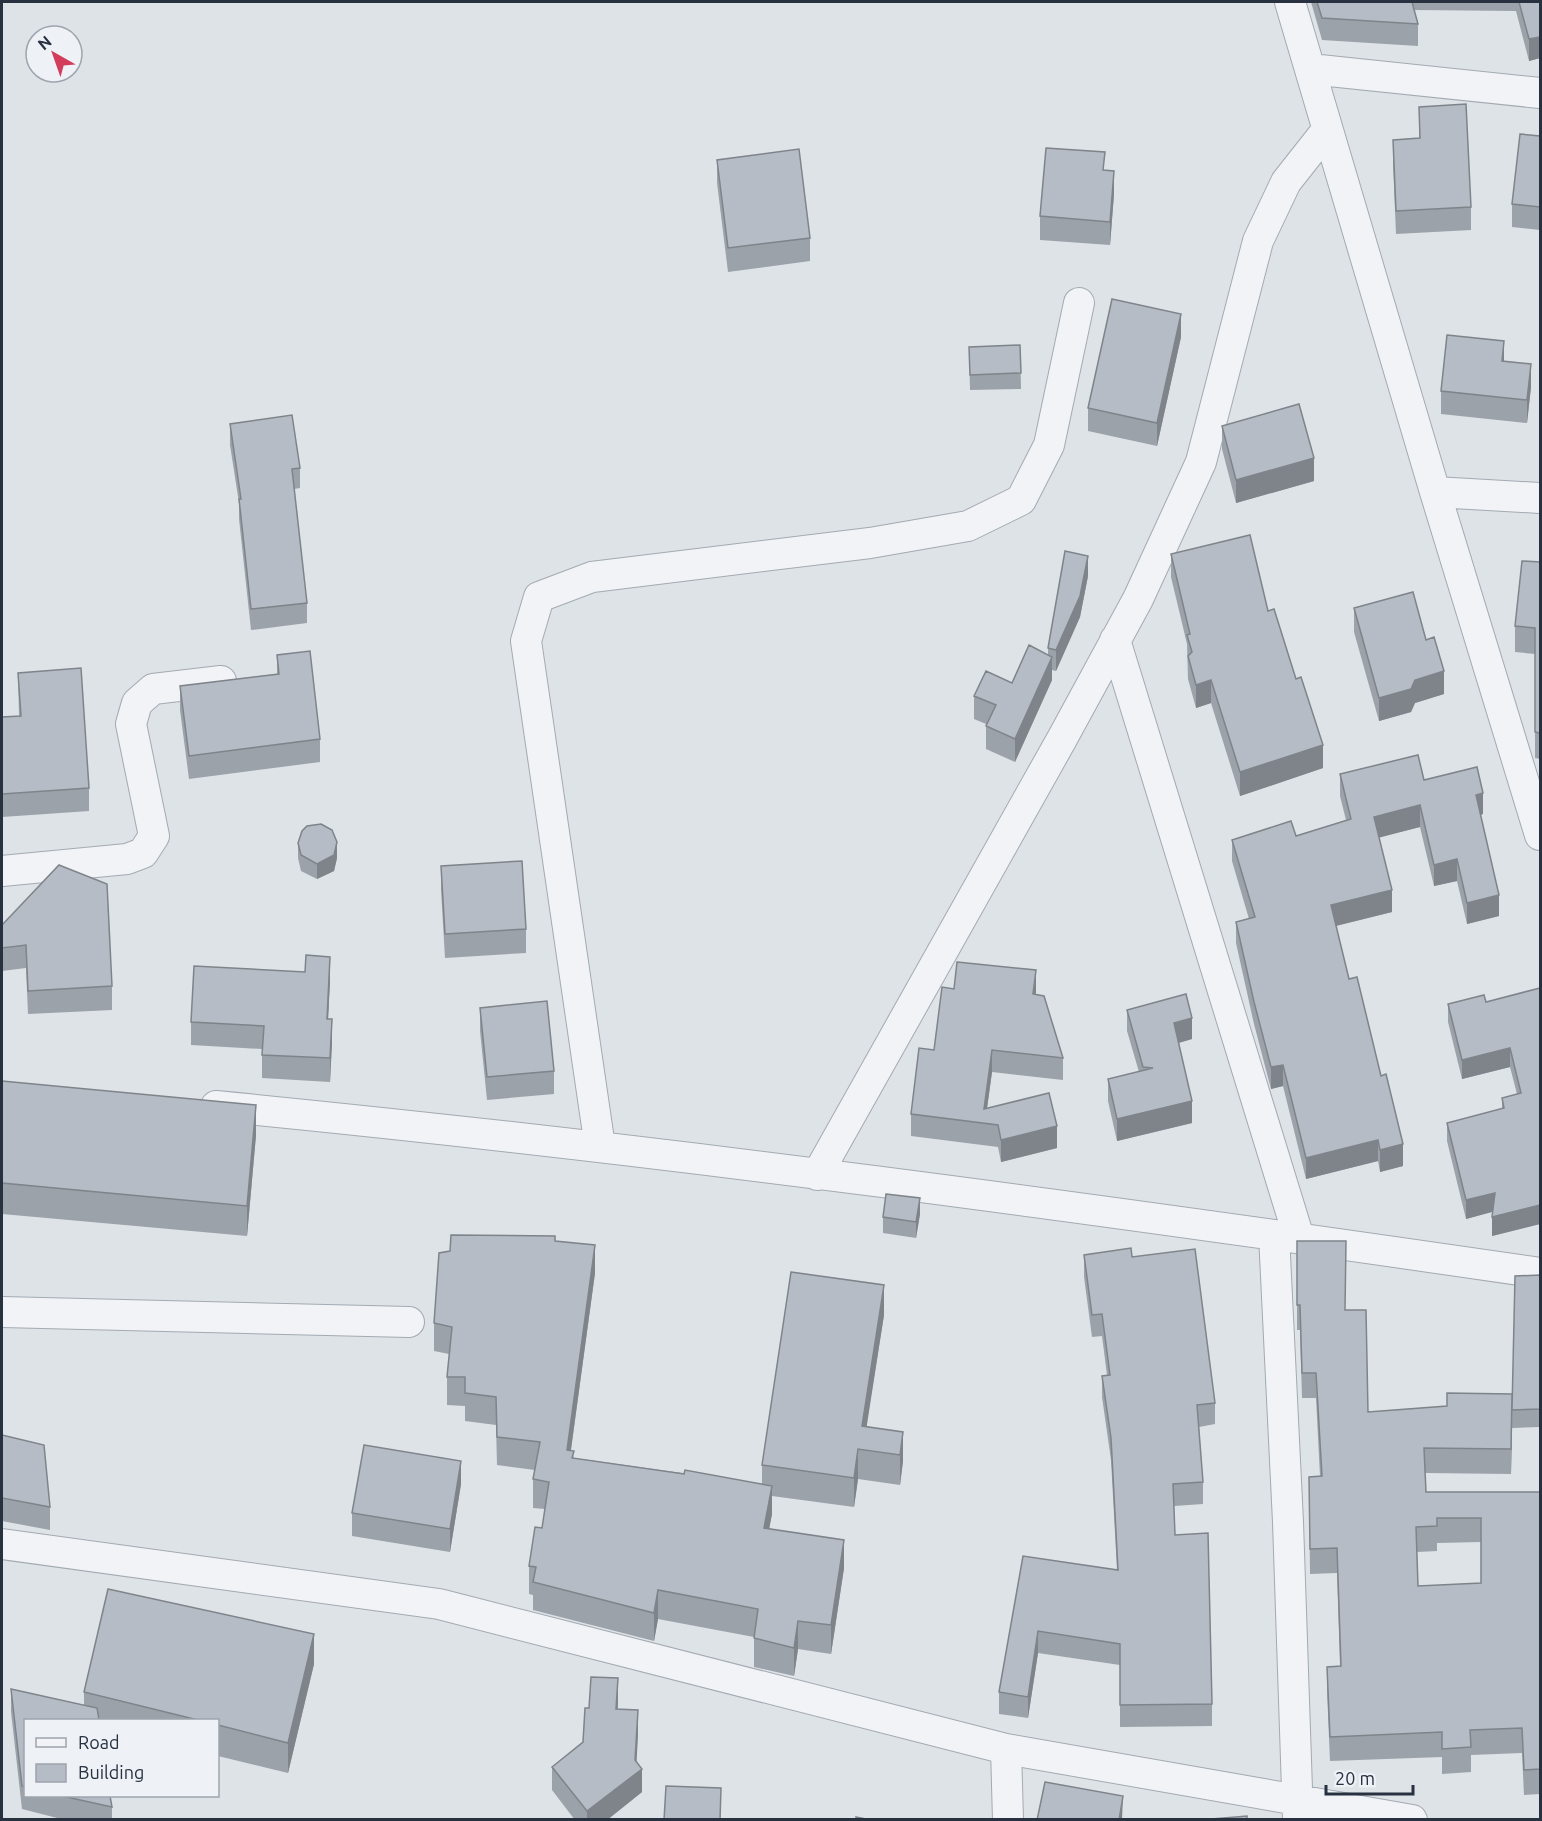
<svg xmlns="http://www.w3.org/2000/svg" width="1542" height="1821" viewBox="0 0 1542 1821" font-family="Ubuntu,sans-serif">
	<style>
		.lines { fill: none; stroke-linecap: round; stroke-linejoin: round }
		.street-casing { stroke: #a3aab2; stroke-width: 32 }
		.street { stroke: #f1f3f6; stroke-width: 30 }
		.wall { fill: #9ca2a9; fill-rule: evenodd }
		.shaded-wall { fill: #7f848a }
		.building { fill: #b5bcc5; stroke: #7f848a; stroke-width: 1.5; fill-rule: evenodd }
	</style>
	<rect width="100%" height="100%" fill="#dee3e8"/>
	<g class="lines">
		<defs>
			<path id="street" d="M1290 2 1435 492 1540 835
				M1310 69 1540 93
				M1435 492 1540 498
				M1115 640 1299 1238
				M2 871 127 859 143 853 154 836 131 724 137 703 153 689 221 681
				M216 1106C659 1149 1100 1209 1540 1273
				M600 1147 526 641 539 597 592 577 870 543 968 526 1021 500 1049 445 1079 303
				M817 1175 1063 737 1138 599 1201 462 1258 241 1286 182 1327 130
				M1274 1235 1288 1522 1298 1819
				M2 1312 409 1322
				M2 1544 439 1604 1006 1749 1412 1820
				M1006 1749 1008 1820"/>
		</defs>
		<use href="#street" class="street-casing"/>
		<use href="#street" class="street"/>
	</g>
	<path class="wall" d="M1311 2H1540V58L1529 61 1516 11 1414 10 1418 24V46L1322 40Z
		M1419 107 1471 207V230L1396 234 1393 163V140L1419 138Z
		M1540 136V230L1512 227V204Z
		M717 160 810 238V261L728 272 717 183Z
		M1105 170 1114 194 1110 245 1040 240V216Z
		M1181 337 1157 446 1088 431V408Z
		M1020 345 1021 389 970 390 969 347Z
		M1531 387 1527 423 1441 414V391Z
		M230 424 300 468V488L294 489 307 603V623L251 630 239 519V503L230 445Z
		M1222 426 1314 481 1236 503 1222 449Z
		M1171 554 1268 611 1323 768 1240 796 1211 703 1196 708 1188 679 1187 644 1171 577Z
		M1540 562V759L1535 758V654L1515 652V626Z
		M1088 576 1080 617 1056 671 1052 670V680L1015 762 986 749V724L974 719V696L1012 683 1048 655V648Z
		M1354 608 1426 640 1444 694 1415 703 1411 712 1379 721 1354 632Z
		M277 655 320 739V762L189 779 180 710V686L277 674Z
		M18 673 89 788V811L2 817V717L19 716Z
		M1340 774 1424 780 1483 814 1480 815 1499 916 1467 924 1457 881 1434 886 1420 827 1379 837 1392 912 1336 926 1349 979 1403 1166 1380 1172 1378 1161 1306 1179 1283 1086 1271 1089 1254 1024 1236 943V922L1249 919 1232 861V840L1296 836 1346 820 1340 796Z
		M298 843 337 858 334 871 317 879 301 871 298 858Z
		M441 866 526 929V953L445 958 441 890Z
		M2 925 112 986V1010L28 1014 26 968 2 971Z
		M330 980 328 1019 332 1042 330 1082 262 1078V1049L191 1045V1022Z
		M1540 988V1224L1492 1236V1212L1466 1219 1447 1141V1123L1502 1109V1098L1517 1094 1510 1067 1462 1079 1448 1022V1004L1486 1002Z
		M1035 995 1063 1058V1080L992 1072 987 1108 1057 1148 1001 1162 998 1147 911 1136V1114Z
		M480 1008 554 1071V1094L487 1100 480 1031Z
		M1127 1010 1192 1039 1179 1043 1192 1123 1117 1141 1108 1101V1079L1139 1072 1127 1031Z
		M2 1081 256 1135 247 1236 2 1214Z
		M920 1214 916 1238 883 1233V1217Z
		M555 1241 595 1273 571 1450 574 1458 762 1484V1465L884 1315 866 1427 903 1432V1461L900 1485 858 1479 854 1507 772 1496V1514L769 1529 844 1568 831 1654 798 1649 794 1676 754 1667V1637L658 1619 654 1641 533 1610V1595L529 1594V1566L542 1528 545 1509 533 1508V1479L535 1470 497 1465 496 1425 465 1421V1406L447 1405V1377L449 1354 434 1351V1323Z
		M1297 1241 1345 1310 1368 1412 1447 1406 1512 1394 1540 1275V1427L1512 1428V1425L1511 1474 1425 1473 1426 1492H1540V1794L1524 1795 1522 1753 1471 1755V1772L1442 1774V1757L1330 1761 1327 1691V1667L1340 1666 1337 1573 1310 1574 1309 1477 1320 1476 1316 1398H1302L1300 1330H1297ZM1481 1542V1583L1418 1586 1417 1552 1437 1551V1543Z
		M1084 1255 1132 1257 1215 1403V1424L1199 1427 1203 1482V1504L1174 1506 1175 1535 1212 1704V1726L1120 1727V1665L1038 1653 1028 1718 999 1714V1692L1023 1556 1117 1570 1111 1460 1102 1397V1376L1107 1375 1102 1336 1092 1337 1084 1277Z
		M2 1435 50 1507V1530L2 1521Z
		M461 1484 450 1552 352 1536V1513Z
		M314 1664 288 1773 218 1756V1720H26V1796H110L112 1807V1820H65L22 1809 11 1712V1689L84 1705V1692Z
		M618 1701V1709L638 1734 636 1761 642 1792 607 1820H575L552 1790V1767L583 1742 589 1708Z"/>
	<path class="shaded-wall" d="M1540 37V58L1529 61V39Z
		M1114 171V194L1110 245V222Z
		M1181 314V337L1157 446V423Z
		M1504 341V364L1502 361Z
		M1531 364V387L1527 423V400Z
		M1314 458V481L1236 503V480Z
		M1088 556V576L1080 617 1056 671V650Z
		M1052 657V680L1015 762V739Z
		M1444 671V694L1415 703 1411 712 1379 721V698L1415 680Z
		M1211 680V703L1196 708V685Z
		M1323 745V768L1240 796V772Z
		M1483 793V814L1476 816V795Z
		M1420 805V827L1374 839V817Z
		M337 842V858L334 871 317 879V864Z
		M1457 859V881L1434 886V865Z
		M1392 890V912L1331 927V905Z
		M1499 895V916L1467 924V903Z
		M330 957V980L327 1042V1019Z
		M1036 970V992L1033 1016V994Z
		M1192 1018V1039L1174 1044V1023Z
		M332 1019V1042L330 1082V1058Z
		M1510 1048V1067L1462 1079V1060Z
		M992 1050V1072L985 1123 984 1109Z
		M1283 1065V1086L1271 1089V1067Z
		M1192 1101V1123L1117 1141V1119Z
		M256 1105V1135L247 1236V1206Z
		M1057 1126V1148L1001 1162V1140Z
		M1378 1140V1161L1306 1179V1158Z
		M1403 1144V1166L1380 1172V1150Z
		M1495 1193V1211L1466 1219V1200Z
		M920 1198V1214L916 1238V1222Z
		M1540 1205V1224L1492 1236V1217Z
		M595 1245V1273L567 1478V1450Z
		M884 1285V1315L863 1450 862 1426Z
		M1512 1394V1425L1511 1474V1449Z
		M903 1432V1461L900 1485V1455Z
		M858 1449V1479L854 1507V1478Z
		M461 1461V1484L450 1552V1529Z
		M772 1486V1514L764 1556V1528Z
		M844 1540V1568L831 1654V1625Z
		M658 1590V1619L654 1641V1613Z
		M798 1621V1649L794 1676V1648Z
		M1038 1631V1653L1028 1718V1697Z
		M314 1634V1664L288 1773V1743Z
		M618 1678V1701L616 1732V1709Z
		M638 1710V1734L636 1774 642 1769V1792L607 1820H587V1811L635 1760Z
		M1123 1796 1122 1820H1119Z"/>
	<path class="building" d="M1317 2H1412L1418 24 1322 18Z
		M1519 2H1540V37L1529 39Z
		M1466 104 1471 207 1396 211 1393 140 1420 138 1419 107Z
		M1520 134 1540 136V207L1512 204Z
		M1046 148 1105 152 1103 170 1114 171 1110 222 1040 216Z
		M799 149 810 238 728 248 717 160Z
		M1112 299 1181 314 1157 423 1088 408Z
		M1447 335 1504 341 1502 361 1531 364 1527 400 1441 391Z
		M1020 345 1021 373 970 375 969 347Z
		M1299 404 1314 458 1236 480 1222 426Z
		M292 415 300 468 292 469 307 603 251 609 239 499H241L230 424Z
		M1250 535 1268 611 1274 609 1296 679 1301 677 1323 745 1240 772 1211 680 1196 685 1188 656 1192 652 1187 635 1190 634 1171 554Z
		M1065 551 1088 556 1080 596 1056 650 1048 648Z
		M1522 561 1540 562V733L1535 732V628L1515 626Z
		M1413 592 1426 640 1434 637 1444 671 1415 680 1411 689 1379 698 1354 608Z
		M1029 645 1052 657 1015 739 986 726 996 705 974 696 986 671 1012 683Z
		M310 651 320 739 189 756 180 686 279 674 277 655Z
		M81 668 89 788 2 794V717L21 716 18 673Z
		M1418 755 1424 780 1477 767 1483 793 1476 795 1499 895 1467 903 1457 859 1434 865 1420 805 1374 817 1392 890 1331 905 1349 979 1357 977 1381 1076 1386 1074 1403 1144 1380 1150 1378 1140 1306 1158 1283 1065 1271 1067 1254 1002 1236 922 1255 917 1232 840 1291 821 1296 836 1351 819 1340 774Z
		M321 824 332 830 337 842 334 855 317 864 301 855 298 843 302 831 307 826Z
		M522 861 526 929 445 934 441 866Z
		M59 865 107 884 112 986 28 991 26 945 2 948V925Z
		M306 955 330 957 327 1019H332L330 1058 262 1055 264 1026 191 1022 194 966 305 972Z
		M957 962 1036 970 1033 994 1044 996 1063 1058 992 1050 984 1109 1049 1093 1057 1126 1001 1140 998 1125 911 1114 919 1048 934 1050 942 987 954 989Z
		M1540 988V1205L1492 1217 1495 1193 1466 1200 1447 1123 1504 1108 1502 1098 1521 1093 1510 1048 1462 1060 1448 1004 1484 995 1486 1002Z
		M1186 994 1192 1018 1174 1023 1192 1101 1117 1119 1108 1079 1153 1068 1143 1067 1127 1010Z
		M547 1001 554 1071 487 1077 480 1008Z
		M2 1081 256 1105 247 1206 2 1183Z
		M886 1194 920 1198 916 1222 883 1217Z
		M451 1235 555 1236V1241L595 1245 567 1450 574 1451 572 1458 684 1474 685 1470 772 1486 764 1528 844 1540 831 1625 798 1621 794 1648 754 1638 758 1609 658 1590 654 1613 533 1582 536 1567 529 1566 535 1527 542 1528 549 1482 533 1479 540 1442 497 1437 496 1397 465 1393V1377H447L452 1327 434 1323 439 1253 450 1251Z
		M1297 1241H1346L1345 1310H1366L1368 1412 1447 1406V1393L1512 1394 1511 1449 1424 1448 1426 1492H1540V1769L1524 1770 1522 1728 1470 1730 1471 1747 1442 1749V1732L1330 1737 1327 1667 1341 1666 1337 1548 1310 1549 1309 1477 1322 1476 1316 1373H1302L1300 1305H1297ZM1437 1518H1481V1583L1418 1586 1416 1527 1437 1526Z
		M1131 1248 1132 1257 1195 1249 1215 1403 1197 1405 1203 1482 1173 1484 1175 1535 1208 1533 1212 1704 1120 1705V1644L1038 1631 1028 1697 999 1692 1023 1556 1118 1570 1111 1438 1102 1376 1110 1375 1102 1314 1092 1315 1084 1255Z
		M791 1272 884 1285 862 1426 903 1432 900 1455 858 1449 854 1478 762 1465Z
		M1540 1275V1409L1512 1410 1515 1276Z
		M2 1435 44 1445 50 1507 2 1498Z
		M364 1445 461 1461 450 1529 352 1513Z
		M108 1589 314 1634 288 1743 218 1725V1720H198L84 1692Z
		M591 1677 618 1678 616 1709 638 1710 635 1760 642 1769 587 1811 552 1767 583 1742 585 1708H589Z
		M11 1689 97 1708 99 1720H26V1787L22 1786Z
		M1045 1782 1123 1796 1119 1820H1037Z
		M666 1786 721 1788 720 1820H664Z
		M62 1796H110L112 1807Z
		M1247 1816V1820H1199Z
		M856 1817 871 1820H856Z"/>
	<rect width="1542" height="1821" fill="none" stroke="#273140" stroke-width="6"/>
	<rect x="24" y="1719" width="195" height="78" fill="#eef1f6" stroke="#9ea4ad" stroke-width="1.5"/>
	<rect x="36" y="1738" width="30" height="9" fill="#f1f3f6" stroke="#9ea4ad" stroke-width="1.5"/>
	<text x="78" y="1749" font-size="18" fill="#273140">Road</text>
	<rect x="36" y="1764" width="30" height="18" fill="#b5bcc5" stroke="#9ea4ad" stroke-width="1.5"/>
	<text x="78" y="1779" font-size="18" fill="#273140">Building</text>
	<g transform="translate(54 54) rotate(320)"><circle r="28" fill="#eef1f6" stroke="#9ea4ad" stroke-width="1.5"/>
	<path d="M0-4.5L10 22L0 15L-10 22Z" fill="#d33d5b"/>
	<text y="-9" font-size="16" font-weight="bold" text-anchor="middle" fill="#273140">N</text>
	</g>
	<path d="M1326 1785v9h87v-9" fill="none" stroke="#273140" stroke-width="3"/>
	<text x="1335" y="1785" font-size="18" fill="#273140" stroke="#eef1f6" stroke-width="4.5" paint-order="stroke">20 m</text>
</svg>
